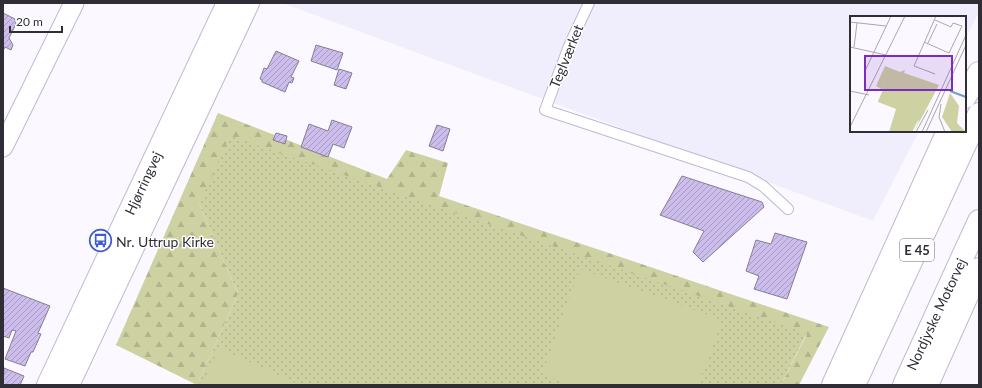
<svg xmlns="http://www.w3.org/2000/svg" width="982" height="388" viewBox="0 0 982 388" font-family="Lato,sans-serif">
	<style>
		.industrial { fill: #f0eefc }
		.forest { fill: url(#forest-firs) }
		.park { fill: url(#park-dots) }
		.pitch { fill: #ced2a3 }
		.building { fill: url(#building-hatch); stroke: #847d96 }
		.lines { fill: none; stroke-linecap: round; stroke-linejoin: round }
		.lane-casing { stroke: #c0b8d3; stroke-width: 12 }
		.street-casing { stroke: #c0b8d3; stroke-width: 21 }
		.secondary-casing { stroke: #c0b8d3; stroke-width: 24 }
		.highway-casing { stroke: #c0b8d3; stroke-width: 24 }
		.lane { stroke: #fff; stroke-width: 10 }
		.street { stroke: #fff; stroke-width: 19 }
		.secondary { stroke: #fff; stroke-width: 22 }
		.highway { stroke: #fff; stroke-width: 22 }
		.labels { text-anchor: middle; dominant-baseline: central; stroke-width: 3; stroke-linejoin: round; paint-order: stroke }
		.shield { fill: #fff; stroke: #6e6c73; stroke-width: 1 }
		.shield-label { font-size: 13px; font-weight: bold; fill: #302d37 }
		.street-label { font-size: 14px; fill: #302d37; stroke: #fff }
		.poi-label { font-size: 14px; fill: #302d37; stroke: #fff; text-anchor: start }
		.inset-river { fill: none; stroke: #70a1bd; stroke-width: 2 }
		.inset-road { fill: none; stroke: #aaa7af; stroke-width: 1 }
		.view { fill: #7b2cbf; fill-opacity: 0.15; stroke: #7b2cbf; stroke-width: 2 }
		.inset-edge { fill: none; stroke: #302d37; stroke-width: 2 }
	</style>
	<defs>
		<pattern id="forest-firs" width="22" height="20" patternUnits="userSpaceOnUse"><rect width="22" height="20" fill="#ced2a3"/><path d="M5 1l3.5 6h-7zM16 11l3.5 6h-7z" fill="#b1b58d"/></pattern>
		<pattern id="park-dots" width="8" height="8" patternUnits="userSpaceOnUse"><rect width="8" height="8" fill="#ced2a3"/><path d="M2 2h.1M6 6h.1" fill="none" stroke="#b1b58d" stroke-width="1.8" stroke-linecap="round"/></pattern>
		<pattern id="building-hatch" width="6" height="6" patternUnits="userSpaceOnUse"><rect width="6" height="6" fill="#ccbded"/><path d="M-1 1l2-2M0 6l6-6M5 7l2-2" fill="none" stroke="#a69ac1"/></pattern>
	</defs>
	<rect width="100%" height="100%" fill="#fbf9ff"/>
	<path class="industrial" d="M282 3H979V12L965 40V17H851V131H919L873 221Z"/>
	<path class="forest" d="M218 113 387 179 406 150 448 163 439 196 829 327 799 385H781L807 334 199 204 238 294 197 385 116 345Z"/>
	<path class="park" d="M230 136 807 333 781 385H197L238 294 199 204Z"/>
	<path class="pitch" d="M580 269 722 320 698 385H572L542 374Z
		M219 348 300 385H202Z"/>
	<path class="building" d="M3 13 15 19 16 24 9 38 13 45 11 50 5 47 3 51Z
		M316 45 343 53 337 70 311 61Z
		M276 51 299 61 291 77 294 78 292 83 289 82 285 92 262 82V80L260 79 264 68 267 69Z
		M339 69 352 73 346 89 334 85Z
		M332 120 352 127 344 148 333 144 328 157 301 147 309 124 328 131Z
		M437 125 450 129 443 151 429 146Z
		M276 133 287 136 285 144 273 140Z
		M682 176 762 202 764 207 703 262 693 252 704 231 660 215Z
		M775 233 807 242 787 299 754 289 759 276 746 271 756 240 771 244Z
		M3 288 50 306 38 333 41 334 33 352H31L25 366 5 359 16 331 12 330 9 338 3 336Z
		M4 368 24 376 20 385H3Z"/>
	<g class="lines">
		<defs>
			<path id="lane" d="M589 3 569 46 545 110 748 177 763 186 788 209"/>
			<path id="street" d="M3 147 74 3"/>
			<path id="secondary" d="M48 385 228 3
				M68 385 248 3"/>
			<path id="highway" d="M965 97 979 73
				M833 385 948 131
				M854 385 979 114
				M904 385 979 221
				M927 385 979 269"/>
		</defs>
		<use href="#lane" class="lane-casing"/>
		<use href="#street" class="street-casing"/>
		<use href="#secondary" class="secondary-casing"/>
		<use href="#highway" class="highway-casing"/>
		<use href="#lane" class="lane"/>
		<use href="#street" class="street"/>
		<use href="#secondary" class="secondary"/>
		<use href="#highway" class="highway"/>
	</g>
	<defs>
		<symbol id="bus-ring" viewBox="-11 -11 22 22"><circle r="9.5" fill="#fff" stroke="#405cce" stroke-width="1.5"/><path d="M-5-6H5V4H4V6H2V4H-2V6H-4V4H-5ZM-3.5-4V0h7V-4ZM-3.5 1.2v1.5H-2V1.2ZM2 1.2v1.5H3.5V1.2Z" fill="#405cce"/></symbol>
	</defs>
	<g fill-rule="evenodd">
		<use href="#bus-ring" x="88" y="228" width="25" height="25"/>
	</g>
	<g class="labels">
		<rect class="shield" x="900" y="239" width="34" height="22" rx="3"/>
		<g class="shield-label">
			<text x="917" y="250">E 45</text>
		</g>
		<g class="street-label">
			<text transform="translate(566 56) rotate(-68)">Teglværket</text>
			<text transform="translate(143 183) rotate(-65)">Hjørringvej</text>
			<text transform="translate(936 314) rotate(-65)">Nordjyske Motorvej</text>
		</g>
		<g class="poi-label">
			<text x="116" y="241">Nr. Uttrup Kirke</text>
		</g>
	</g>
	<g transform="translate(850 16)">
		<rect width="116" height="116" fill="#fbf9ff"/>
		<path d="M35 50 50 56 55 54 54 57 89 69 64 116 69 105 36 66 33 74 26 70ZM100 77 109 90 107 107 116 116H102L92 101Z" fill="#ced2a3"/>
		<path d="M36 52 87 69 62 116H39L46 93 28 86 36 66 33 58Z" fill="#ced2a3"/>
		<path d="M65 70a6 6 0 1 1 12 0a6 6 0 1 1-12 0ZM35 71 56 80 50 94 28 85ZM58 82 72 87 63 110 49 104Z" fill="#ced2a3"/>
		<path class="inset-river" d="M100 75 116 81"/>
		<path class="inset-road" d="M0 6 36 10M74 26 99 37 112 10 103 7 101 11 85 4M78 27 87 8M0 31 36 39M4 31 7 7M15 55 41 0M85 58 64 50 86 0M0 75 19 79M91 88 89 101 95 116M0 111 55 0M66 116 78 94M72 116 116 19M76 116 116 29"/>
		<path class="view" d="M15 40H102V74H15Z"/>
		<rect width="116" height="116" class="inset-edge"/>
	</g>
	<rect width="982" height="388" fill="none" stroke="#302d37" stroke-width="8"/>
	<path d="M10 26v6h52v-6" fill="none" stroke="#302d37" stroke-width="2"/>
	<text x="16" y="26" font-size="12" fill="#302d37" stroke="#ffffff" stroke-width="3" paint-order="stroke">20 m</text>
</svg>
